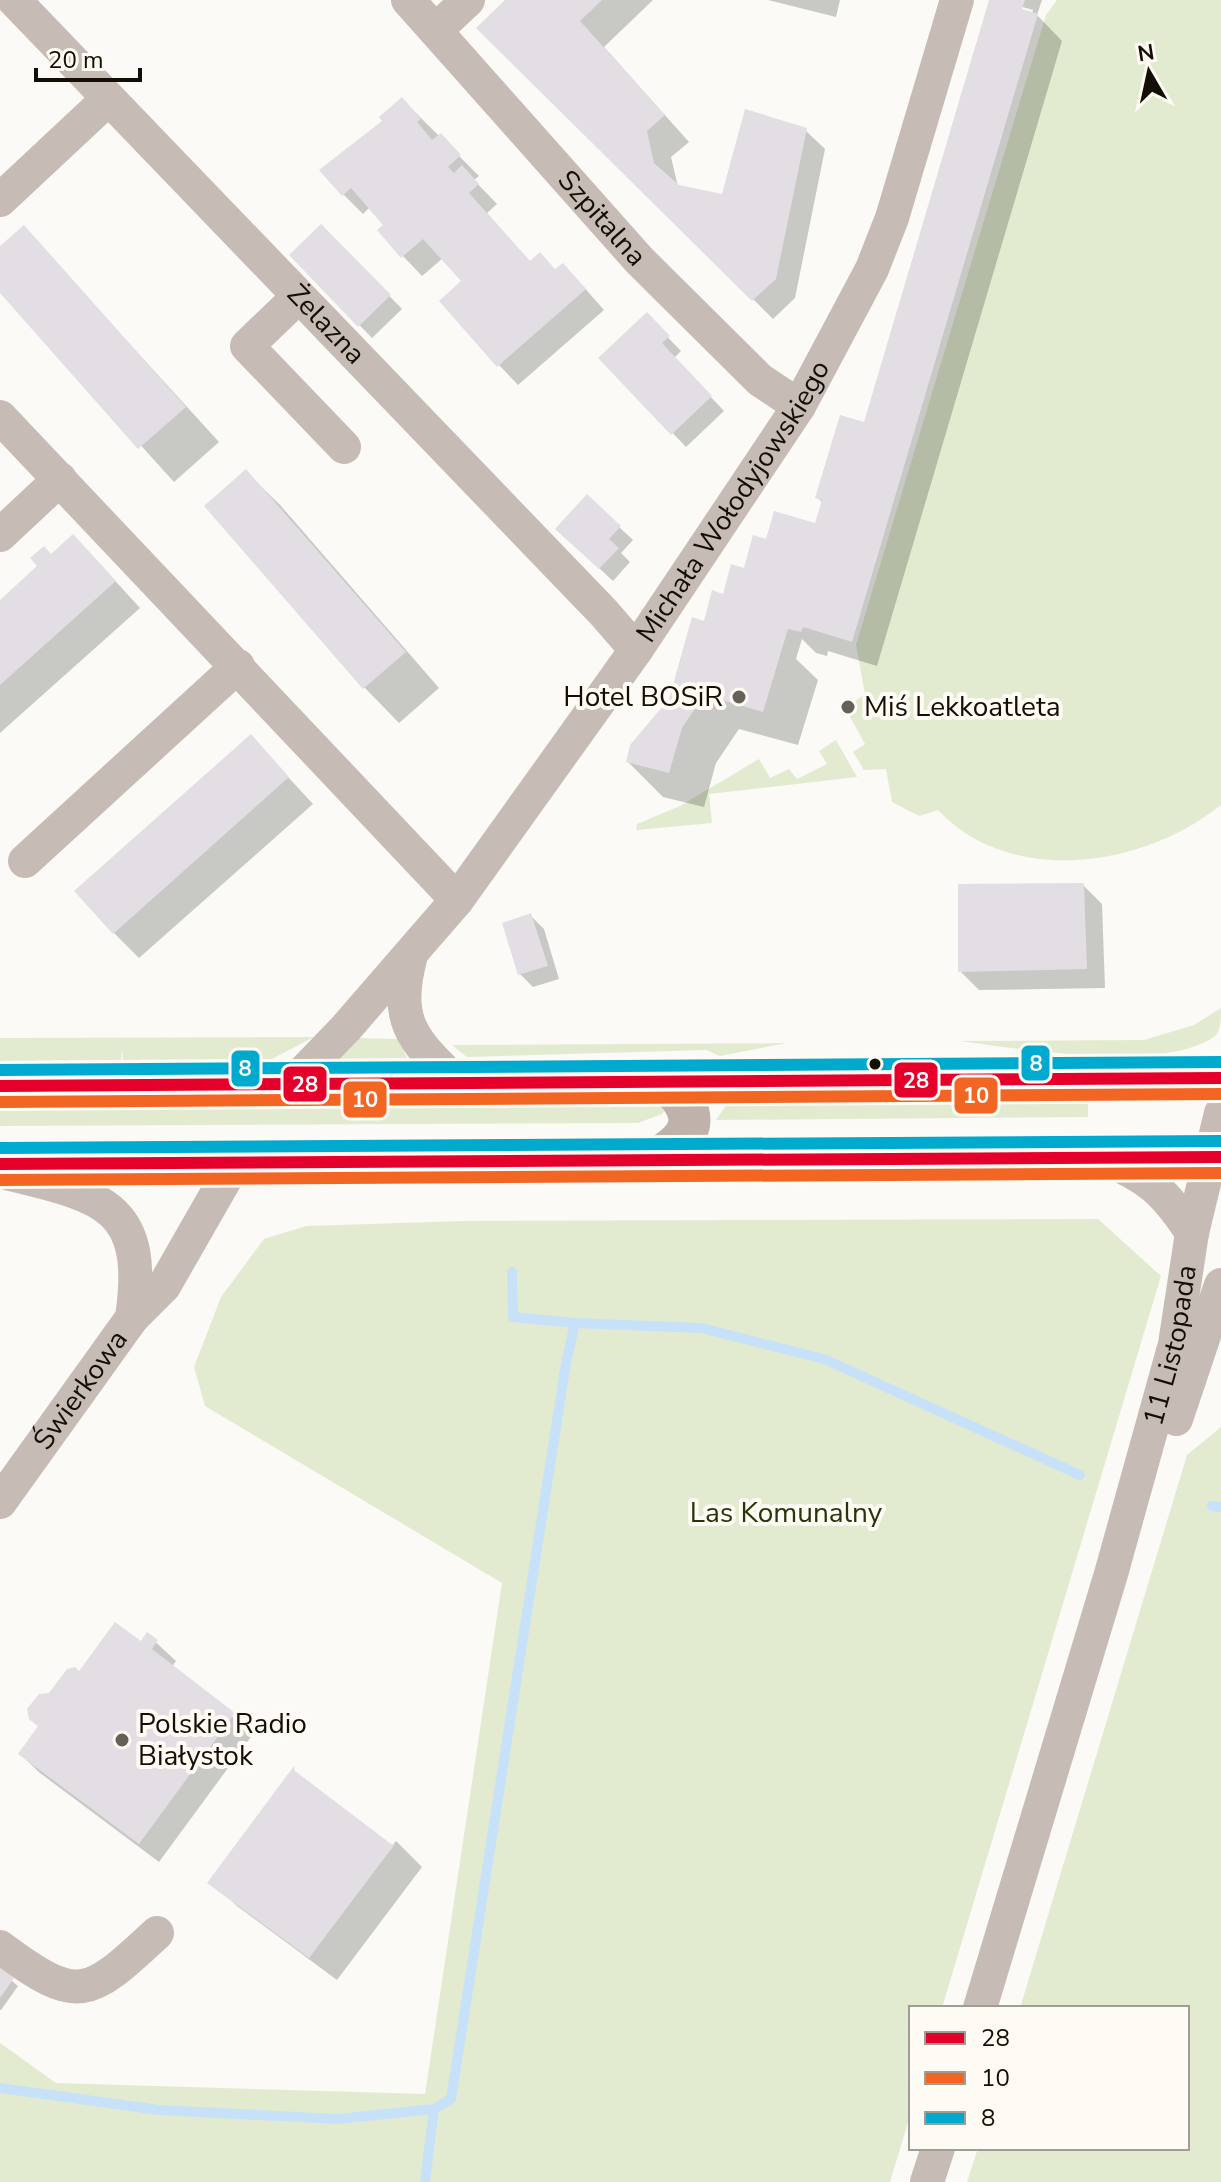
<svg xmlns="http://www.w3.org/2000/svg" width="1221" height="2182" viewBox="0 0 1221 2182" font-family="'Nunito Sans',sans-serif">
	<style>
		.green { fill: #e2ebd0 }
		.shadow { fill: #0003; fill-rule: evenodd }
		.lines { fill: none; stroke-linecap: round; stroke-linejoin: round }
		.stream { stroke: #c7e2f8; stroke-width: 10 }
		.building { fill: #e2dee3 }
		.minor { stroke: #c7bbb5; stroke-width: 34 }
		.major { stroke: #bfb2aa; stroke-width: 42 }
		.bus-1-casing { stroke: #fdfbf4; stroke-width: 18 }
		.bus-2-casing { stroke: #fdfbf4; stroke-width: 18 }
		.bus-3-casing { stroke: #fdfbf4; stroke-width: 18 }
		.bus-1 { stroke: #e4002b; stroke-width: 12 }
		.bus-2 { stroke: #f26522; stroke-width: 12 }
		.bus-3 { stroke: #00a9ce; stroke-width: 12 }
		.poi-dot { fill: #656159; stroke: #fdfbf4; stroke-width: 3 }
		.bus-dot { fill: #140f04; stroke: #fdfbf4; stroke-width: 3 }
		.labels { text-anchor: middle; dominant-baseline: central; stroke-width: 8; stroke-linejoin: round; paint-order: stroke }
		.street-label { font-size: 28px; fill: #140f04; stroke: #fdfbf4 }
		.poi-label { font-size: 28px; fill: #140f04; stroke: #fdfbf4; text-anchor: start }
		.park-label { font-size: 28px; fill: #28350c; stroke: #fdfbf4 }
		.line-badge { stroke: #fdfbf4; stroke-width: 3 }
		.badge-label { font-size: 22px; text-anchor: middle; font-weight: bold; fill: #fff }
	</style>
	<rect width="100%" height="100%" fill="#fbfaf6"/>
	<path class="green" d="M1057 0H1221V805C1144 867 1011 888 938 810L919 816 892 802 886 769 864 770 853 752 865 744 845 708 865 694 856 645 1046 15Z
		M836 740 857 777 709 794 712 823 636 830 637 824 680 806 759 759 770 778 789 769 797 779 827 764 819 751Z
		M1221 1008C1221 1017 1221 1030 1215 1036 1166 1073 1019 1049 960 1041L1144 1040 1194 1025Z
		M314 1037 272 1059 123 1060 122 1048 121 1060 0 1061V1038Z
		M354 1038 398 1039 407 1058 339 1059Z
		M787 1043 720 1056 706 1050 467 1057 452 1045Z
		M1088 1101V1117L716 1120 727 1104Z
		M660 1104 665 1110 662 1114 638 1123 0 1126V1108Z
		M1098 1219 1161 1276 942 2008H911V2113L890 2182H0V2043L56 2083 425 2094 502 1583 205 1406 194 1367 221 1297 264 1239 306 1226 464 1221Z
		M1221 1427V2182H967L978 2148H1187V2008H1020L1187 1455Z"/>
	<path class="shadow" d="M508 0H653L604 47 689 142 671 157 678 187 724 197 805 130 825 149 795 298 773 319 653 199Z
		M768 0H840L836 17Z
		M992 0H1042L1037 15 1062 41 877 666 828 651 827 656 816 653 802 639 796 659 818 680 798 745 739 729 716 763 704 807 663 797 628 762 671 700 724 596 768 542 822 527 823 503 817 497 865 425ZM1005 2 1033 10 1032 14Z
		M402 99 479 176 474 180 497 204 487 213 531 263 582 285 604 310 518 385 499 365 464 281 443 258 422 276 403 256 385 225 370 207 363 214 343 194 385 121Z
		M321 226 402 309 372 338 291 255Z
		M24 228 219 442 174 482 0 290V249Z
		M646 315 681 351 674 358 724 411 686 447 601 358Z
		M246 472 281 506 439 688 399 723 365 688 207 506Z
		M587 497 633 540 621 553 630 562 613 581 571 542Z
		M51 556 98 562 140 608 0 733V602Z
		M251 737 313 804 139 958 114 933Z
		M1083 885 1102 904 1105 988 979 990 960 971Z
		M531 916 544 929 559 979 533 987 520 974Z
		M148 1635 176 1661 172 1667 253 1734 159 1862 40 1773 20 1754 40 1727 50 1695 79 1674 141 1644Z
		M396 1841 422 1867 337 1980 237 1906 211 1881 391 1847Z
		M0 1971 18 1986 1 2010H0Z"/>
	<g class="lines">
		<path class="stream" d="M512 1272 513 1317 575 1323
			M1212 1506 1221 1507
			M0 2088 159 2110 338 2119 434 2109
			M425 2182 434 2109 451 2099 566 1363 575 1323 701 1328 824 1359 1080 1475"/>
	</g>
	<path class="building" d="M505 0H602L580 21 665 115 647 131 654 163 679 185 722 194 745 109 807 128 776 279 752 301 476 28Z
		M989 0H1025L1022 9 1038 14 852 642 803 627 801 632 788 629 763 712 704 695 682 728 669 773 626 762 630 745 669 699 692 617 704 621 712 590 723 594 731 564 744 568 753 535 766 539 774 511 815 523 822 500 815 498 840 415 864 422Z
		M402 97 421 119 417 122 432 140 441 133 461 155 448 167 454 173 462 165 479 184 469 193 530 261 540 252 555 269 563 263 586 289 497 367 439 301 461 281 423 239 401 258 377 230 383 225 351 188 342 196 319 170 382 121 379 117Z
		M321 224 391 295 358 327 289 255Z
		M24 225 186 407 138 449 0 293V246Z
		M647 312 670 336 662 343 712 396 671 435 598 358Z
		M246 469 406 652 363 689 204 506Z
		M587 494 621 526 609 539 619 548 599 569 555 529Z
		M73 534 116 581 0 685V600L37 566 30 558 44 546 51 554Z
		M251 734 289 777 113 934 74 891Z
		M1084 883 1087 969 958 972V884Z
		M531 913 548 966 518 975 502 923Z
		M115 1622 141 1641 147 1632 158 1640 152 1649 235 1713 139 1844 18 1754 38 1726 29 1719 27 1709 39 1694 49 1693 67 1669 75 1667 79 1671Z
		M294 1766 295 1771 391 1844H395L309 1958 207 1883Z
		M0 1968 14 1978 0 1998Z"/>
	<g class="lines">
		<g class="minor">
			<path id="s1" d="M14 0 604 613 636 650"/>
			<path id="s2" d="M408 0 640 261 760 380 799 406"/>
			<path d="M437 29 468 0"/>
			<path d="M0 200 107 100"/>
			<path d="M297 298 247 346 344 447"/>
			<path d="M0 417 457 900"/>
			<path d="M0 535 60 479"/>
			<path d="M25 861 238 666"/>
			<path d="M411 955C394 1020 410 1038 456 1082"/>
			<path id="s3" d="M291 1085 346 1028 457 900 636 650 799 406 872 269 892 218 957 0"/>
			<path d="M1105 1159C1149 1177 1166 1193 1192 1233"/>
			<path d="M10 1174C106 1197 148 1207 132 1318"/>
			<path d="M1176 1419 1221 1285"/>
			<path id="s4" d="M0 1502 132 1318 164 1286 235 1162"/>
			<path d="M0 1947C79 2006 88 1997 157 1933"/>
			<path id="s5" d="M980 2008 1111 1574 1175 1344 1192 1233 1221 1113"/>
			<path d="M927 2182 938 2148"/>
		</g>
		<path class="major" d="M0 1086 1221 1078
			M652 1161C695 1139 704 1113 663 1080
			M0 1164 1221 1157"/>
		<defs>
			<path id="bus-1" d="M0 1086 1221 1078
				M0 1164 1221 1157"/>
			<path id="bus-2" d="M0 1102 1221 1094
				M0 1180 1221 1173"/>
			<path id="bus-3" d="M0 1070 1221 1062
				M0 1148 1221 1141"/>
		</defs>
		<use href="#bus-1" class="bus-1-casing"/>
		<use href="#bus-2" class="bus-2-casing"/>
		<use href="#bus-3" class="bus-3-casing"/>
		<use href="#bus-1" class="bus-1"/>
		<use href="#bus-2" class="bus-2"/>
		<use href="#bus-3" class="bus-3"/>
	</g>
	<g class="poi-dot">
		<circle cx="739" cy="697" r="8"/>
		<circle cx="848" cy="707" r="8"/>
		<circle cx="122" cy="1740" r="8"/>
	</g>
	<circle class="bus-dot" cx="875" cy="1064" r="7"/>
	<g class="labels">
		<g class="street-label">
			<text stroke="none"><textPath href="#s2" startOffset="292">Szpitalna</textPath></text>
			<text stroke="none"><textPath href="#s1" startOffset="450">Żelazna</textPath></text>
			<text stroke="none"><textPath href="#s3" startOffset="734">Michała Wołodyjowskiego</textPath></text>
			<text stroke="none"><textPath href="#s5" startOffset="690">11 Listopada</textPath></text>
			<text stroke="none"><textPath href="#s4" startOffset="138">Świerkowa</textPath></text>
		</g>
		<g class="poi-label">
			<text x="723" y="697" text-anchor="end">Hotel BOSiR</text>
			<text x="864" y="707">Miś Lekkoatleta</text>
			<text x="138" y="1724">Polskie Radio<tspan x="138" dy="32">Białystok</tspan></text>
		</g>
		<g class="park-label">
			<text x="786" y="1513">Las Komunalny</text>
		</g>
	</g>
	<g class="line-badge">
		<rect x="1020" y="1044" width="31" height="38" rx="8" fill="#00a9ce"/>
		<rect x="230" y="1049" width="31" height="39" rx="8" fill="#00a9ce"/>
		<rect x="893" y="1061" width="46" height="38" rx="8" fill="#e4002b"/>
		<rect x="282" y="1065" width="46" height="38" rx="8" fill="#e4002b"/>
		<rect x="953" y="1076" width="46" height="39" rx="8" fill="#f26522"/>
		<rect x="342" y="1080" width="46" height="39" rx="8" fill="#f26522"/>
	</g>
	<g class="badge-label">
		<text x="1036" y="1071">8</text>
		<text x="245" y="1076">8</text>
		<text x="916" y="1088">28</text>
		<text x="305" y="1092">28</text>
		<text x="976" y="1103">10</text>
		<text x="365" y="1107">10</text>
	</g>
	<rect x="909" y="2006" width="280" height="144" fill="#fdfbf4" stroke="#a09d94" stroke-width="2"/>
	<rect x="925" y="2032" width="40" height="12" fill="#e4002b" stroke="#a09d94" stroke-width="2"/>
	<text x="981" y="2046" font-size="24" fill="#140f04">28</text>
	<rect x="925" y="2072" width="40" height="12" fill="#f26522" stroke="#a09d94" stroke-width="2"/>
	<text x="981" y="2086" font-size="24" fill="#140f04">10</text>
	<rect x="925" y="2112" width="40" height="12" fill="#00a9ce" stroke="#a09d94" stroke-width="2"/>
	<text x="981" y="2126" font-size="24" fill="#140f04">8</text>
	<g transform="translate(1149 72) rotate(351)" stroke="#fdfbf4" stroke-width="6" paint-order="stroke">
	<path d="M0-6L14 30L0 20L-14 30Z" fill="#140f04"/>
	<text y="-12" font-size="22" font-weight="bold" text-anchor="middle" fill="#140f04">N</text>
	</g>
	<path d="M36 68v12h104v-12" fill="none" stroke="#140f04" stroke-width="4"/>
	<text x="48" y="68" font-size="24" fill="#140f04" stroke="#fdfbf4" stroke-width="6" paint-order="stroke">20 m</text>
</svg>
